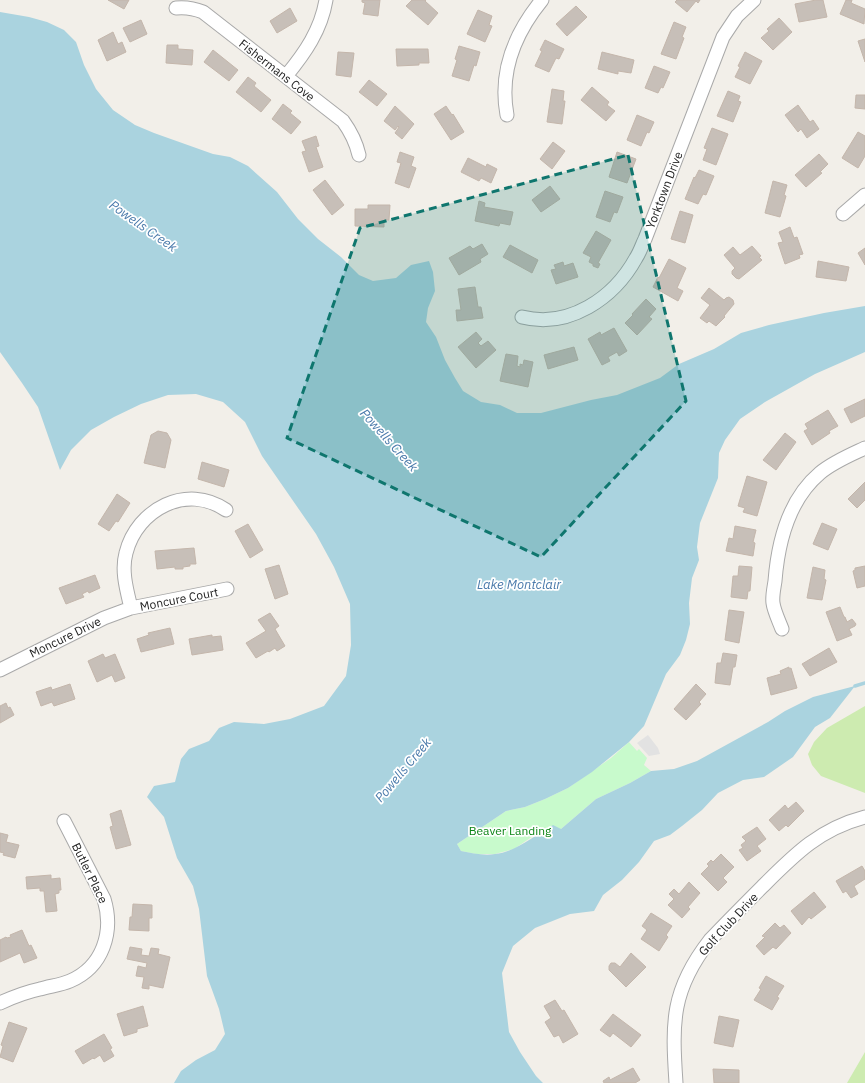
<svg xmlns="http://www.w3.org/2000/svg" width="865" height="1083" viewBox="0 0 865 1083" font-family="'IBM Plex Sans',sans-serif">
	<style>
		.grass { fill: #cdebb0 }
		.park { fill: #c8facc }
		.parking { fill: #e2e2e2 }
		.water { fill: #aad3df }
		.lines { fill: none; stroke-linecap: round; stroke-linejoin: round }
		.stream { stroke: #aad3df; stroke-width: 3.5 }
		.building { fill: #c7bfb8; stroke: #c4b6ab }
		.minor-casing { stroke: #a9a9a9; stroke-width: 15 }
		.minor { stroke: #fff; stroke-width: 13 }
		.marked { fill: #0f766e; fill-opacity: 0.2; stroke: #0f766e; stroke-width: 3; stroke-dasharray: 8 5; stroke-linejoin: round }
		.labels { text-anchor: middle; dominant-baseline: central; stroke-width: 3.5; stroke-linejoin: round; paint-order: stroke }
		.street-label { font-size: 12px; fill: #222; stroke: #fff }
		.park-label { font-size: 12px; fill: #0c8416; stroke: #fff }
		.water-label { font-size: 13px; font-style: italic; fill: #4a7aab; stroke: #fff }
	</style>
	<rect width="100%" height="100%" fill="#f2efe9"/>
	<path class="grass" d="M865 706V793L821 776 812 765 808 754 814 742 827 728Z
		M865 1052V1083H847Z"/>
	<path class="park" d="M629 742 637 751 639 749 647 758 644 765 651 771 630 783 596 799 561 829 536 834 514 849 495 854H476L461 851 457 844 506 811 525 807 545 799 568 788 611 758Z"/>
	<path class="parking" d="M648 735 658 748 660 754 649 756 637 743Z"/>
	<path class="water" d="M0 12 29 17 47 22 64 30 76 42 84 65 96 89 113 110 135 125 154 133 213 154 230 157 248 166 277 192 298 219 318 239 341 257 359 275 373 281 396 278 411 265 429 261 433 272 435 291 428 308 426 322 436 337 445 360 455 378 463 391 481 402 500 405 517 413H541L591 400 617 395 660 378 679 364 714 349 741 333 769 325 824 313 865 306V352L815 374 765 402 740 419 725 440 719 453 718 478 700 523 697 547 699 560 692 578 689 603 690 624 686 640 680 655 666 674 644 726 629 742 592 772 568 788 545 799 525 807 506 811 457 844 461 851C472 853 484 856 495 854 516 852 535 835 553 825L561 829 596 799 630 783 651 771 674 769 697 761 768 722 785 711 813 697 855 686 830 718 815 727 793 757 764 777 743 780 718 793 702 810 682 826 670 835 654 841 639 862 622 880 603 895 594 911 570 914 535 928 513 946 502 973 509 1032 520 1052 536 1076 543 1083H174L181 1071 196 1060 215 1050 225 1034 219 1009 207 976 199 909 193 886 177 858 164 817 147 797 154 786 175 782 181 759 189 749 209 741 219 728 234 722 264 724 290 719 324 706 346 676 351 645 350 604 334 567 316 534 262 456 245 422 223 402 196 394 168 395 141 404 114 417 91 430 71 450 60 470 38 407 22 383 0 352Z"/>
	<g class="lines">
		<path class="stream" d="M855 686 865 683"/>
	</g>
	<path class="building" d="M108 0H129L124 9Z
		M362 0H380L378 16 363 14 365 3 362 2Z
		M412 0H426L425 1 438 13 428 25 406 6Z
		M677 0H700L698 3 696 1 687 12 675 2Z
		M816 0H823L827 17 799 22 795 4Z
		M846 0H852L851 3 865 9 864 24 840 14Z
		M576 6 587 17 567 36 556 24Z
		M290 8 297 21 277 33 270 21Z
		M478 10 492 16 489 25 492 26 485 42 467 34Z
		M779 18 792 32 773 50 761 38 769 31 767 29Z
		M141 20 147 34 130 42 123 28Z
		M674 22 686 27 682 37 684 38 676 59 661 54Z
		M113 32 118 44 122 42 126 52 107 61 98 40Z
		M865 39V62L858 41Z
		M545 40 564 49 559 59 556 58 549 72 535 66 542 51 540 50Z
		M167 45H178V49L193 50 192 65 166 63Z
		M459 46 480 52 476 66 474 65 469 81 452 76 457 60 455 59Z
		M396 49H428L429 63H419V65L397 66Z
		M213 50 238 70 229 81 204 62Z
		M338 52 354 53 351 77 336 75Z
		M602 52 634 60 631 73 618 71V74L598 69Z
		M745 52 762 61 750 84 735 77 740 67 738 66Z
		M654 66 670 72 663 88 661 87 658 93 645 88Z
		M248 77 256 83 254 86 271 100 261 112 236 92Z
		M369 80 387 94 377 106 359 92Z
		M592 87 609 102 607 105 615 111 606 121 581 100Z
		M552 89 564 91 563 101H565L562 124 547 122Z
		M728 91 740 96 738 101 741 102 733 122 717 116Z
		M856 95H865V109L855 108Z
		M283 104 292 111 290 113 301 122 291 134 272 119Z
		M798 105 810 122 813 120 819 129 807 138 801 129 798 132 785 115Z
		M395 106 414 124 402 139 395 133 399 127 398 126 395 130 384 121Z
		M446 106 452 115 453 114 464 132 451 140 434 114Z
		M637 115 654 122 649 133 647 132 641 146 627 140Z
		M712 128 728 134 716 165 703 160 707 149 704 148Z
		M858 132 865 136V156L858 168 842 158Z
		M316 136 319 146 316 147 323 167 309 172 302 152 306 151 302 141Z
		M553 142 565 151 552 169 540 159Z
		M400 152 414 157 411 166 416 168 409 188 395 183 401 163 397 162Z
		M617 152 636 159 627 183 609 177Z
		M819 154 828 164 820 172 822 173 806 187 795 175Z
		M468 158 486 167 487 164 497 169 491 183 481 178 479 181 461 172Z
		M699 170 714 176 706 195 703 194 698 204 685 199 694 177 695 178Z
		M325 180 344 205 332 215 313 190Z
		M773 181 787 185 784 195 786 196 780 217 765 213Z
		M550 186 560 199 541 212 532 200Z
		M605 191 623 197 617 213 614 212 610 222 596 217Z
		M479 201 485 203 484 207 513 212 510 225 500 223 499 226 475 221Z
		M368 205H390L389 220H384V227L355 226V209H368Z
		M680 211 693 215 685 243 671 239Z
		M790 227 794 238 797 237 803 254 799 255 800 258 785 264 778 243 783 242 779 232Z
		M596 231 611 240 598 263 600 264 598 268 593 266V264L589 262 591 257 583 253Z
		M482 244 488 254 480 259 481 262 459 275 449 258 470 246 473 249Z
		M510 245 538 260 532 273 503 257Z
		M752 246 761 256 759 257 762 260 739 279 736 278 732 274V271L735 268 724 255 733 247 740 255Z
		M865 248V265L858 253Z
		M669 259 686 268 677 288 683 291 678 301 653 287 658 277 659 278Z
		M818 261 849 267 846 281 816 277Z
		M563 262 564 266 573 263 578 277 556 284 551 270 556 269 554 265Z
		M475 287 478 307H481L483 318 457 321 456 310H461L458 289Z
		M709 288 724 300 726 298 729 297 733 300 734 304 724 316 725 317 716 326 709 321 707 323 700 318 710 305 701 298Z
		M646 299 656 309 649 317 652 319 637 335 625 323 633 315 632 314Z
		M614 328 627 351 619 356 617 352 608 357 610 361 602 365 588 339 600 332 601 335Z
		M476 332 482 339 478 343 481 346 488 341 496 350 476 368 458 347Z
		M574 347 578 360 548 369 544 355Z
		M506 354 518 356 517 366 520 367V364L523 365 524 360 533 362 528 387 500 381Z
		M865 399V416L851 423 844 409Z
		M828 410 838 426 829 431 830 433 812 445 804 431 808 429 805 424Z
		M158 431 167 433 171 440 165 468 144 463 151 435Z
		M785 433 796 442 776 470 763 460Z
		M202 462 229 470 224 487 198 479Z
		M747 476 767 482 757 516 743 512 745 508 738 506Z
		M865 482V500L857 508 848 499Z
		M117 494 130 503 118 522 116 521 109 531 98 524Z
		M822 523 837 529 828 550 813 544Z
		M248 524 263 550 250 558 235 531Z
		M735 526 756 530 753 542 755 543 753 556 726 551 729 538 733 539Z
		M194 548 196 564H190V566L183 567V569H175V567L157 569 155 551Z
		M279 565 288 594 275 599 265 569Z
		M739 566 752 567 750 591H748L747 599 731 597 733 576H738Z
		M865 566V586L857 588 853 571 855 570V568Z
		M813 567 825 570 824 579 826 580 822 600 807 598Z
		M95 575 100 588 89 593 88 591 82 594 84 597 66 604 59 588Z
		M840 607 844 617H845L847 622 852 619 856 624 855 626 849 629 852 635 837 641 826 612Z
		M729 610 744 612 739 643 725 640Z
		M270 613 279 626 275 629 285 646 277 651 275 648 269 652 268 651 256 658 246 643 266 631 258 620Z
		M170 628 174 644 141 652 137 639 149 635 148 633Z
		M212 635V637L221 636 223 650 192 655 189 639Z
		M829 648 837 662 810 676 802 664Z
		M723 653 737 655 735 667H733L730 685 715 683 717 663H721Z
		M103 654 105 658 115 654 125 678 115 682 112 675 97 682 88 661Z
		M789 667V669L791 668 797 688 771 695 767 678 781 674 780 671Z
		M70 684 75 699 54 706 52 702 41 706 36 692 51 687 52 690Z
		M696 684 706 694 699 702 701 704 686 720 674 709Z
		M6 703 8 708 10 707 14 715 0 723V706Z
		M796 802 804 811 788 827 786 825 779 831 769 820 785 805 788 809Z
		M121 810 131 845 116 849 110 827 113 826 110 814Z
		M757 827 766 839 757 846 761 851 747 861 739 850 743 848 741 845 746 841 742 837Z
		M0 833 8 835 6 842 19 845 15 858 3 855 4 853 0 852Z
		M721 854 734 867 723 878 727 882 718 891 701 874 709 866 707 864 711 860 713 862Z
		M862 866 865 871V879L854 886 858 894 851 898 846 891 843 893 836 881Z
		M51 875V879L60 878 61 890H59V893L55 894 57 911 46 912 44 891H40V888L27 889 26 877Z
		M689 882 700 893 688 907 690 909 682 918 668 905 674 899 669 894 674 889 679 894Z
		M814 892 826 907 811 919 809 917 802 925 791 911Z
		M133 904 152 905V918H149V931L129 930 130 917H132Z
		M651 913 672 926 666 935 668 937 659 951 641 939 647 930 642 926Z
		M775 923 780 928 784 925 791 933 776 949 773 947 764 955 756 946 765 937 762 936Z
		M22 930 29 946 31 945 37 958 24 963 20 953 0 962V940L6 937 7 938 11 937 10 935Z
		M130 947 142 949 141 955 149 956 151 948 159 949 158 954 170 957 163 988 149 985V989L142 988 144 977 136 976 138 966 146 968 147 963 127 959Z
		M631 953 646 967 626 987 609 970V966L611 963H615L620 967Z
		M766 976 784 986 777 997 779 998 772 1010 754 1000 761 989 759 988Z
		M555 1000 562 1011 564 1010 578 1034 563 1043 559 1035 554 1037 545 1022 551 1018 544 1006Z
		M143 1006 148 1026 137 1029V1032L124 1036 117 1014Z
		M613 1014 641 1035 631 1047 613 1033 610 1037 600 1030Z
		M719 1016 739 1020 733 1047 714 1043Z
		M9 1022 27 1028 13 1062 0 1057 3 1046 1 1045Z
		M104 1034 112 1048 110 1049 114 1056 104 1062 100 1055 94 1059 93 1058 83 1064 75 1051Z
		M633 1068 640 1080 635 1083H604L603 1081 609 1077 610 1080Z
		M713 1069 739 1070V1083H714Z"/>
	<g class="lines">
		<defs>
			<path id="minor" d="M176 8C186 7 193 8 203 12L343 121C351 132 356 142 359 155
				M286 76C305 53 321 30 326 0
				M507 115C499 72 515 33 542 0
				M843 214 865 195
				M522 317C569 329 614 298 636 258 640 252 642 245 645 239L723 37 737 16 754 0
				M131 608C127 591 121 571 126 553 137 509 187 483 226 510
				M782 629C779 621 774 611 773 603 772 596 774 588 775 581 778 542 788 500 820 473 833 462 850 455 865 448
				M0 670 104 618 131 608 227 589
				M0 1003C13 997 26 992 40 989 50 986 61 985 70 981 103 967 114 932 104 899L64 821
				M676 1083C672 1022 671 990 710 940 727 922 744 905 762 887 794 855 819 829 865 817"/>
		</defs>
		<use href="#minor" class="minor-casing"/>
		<use href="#minor" class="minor"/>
	</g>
	<path class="marked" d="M628 155 686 401 541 557 287 438 360 228Z"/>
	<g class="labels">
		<g class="street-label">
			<text transform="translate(277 70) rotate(38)">Fishermans Cove</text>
			<text transform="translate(664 190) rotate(-69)">Yorktown Drive</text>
			<text transform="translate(179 599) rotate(-11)">Moncure Court</text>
			<text transform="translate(65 637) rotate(-26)">Moncure Drive</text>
			<text transform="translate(90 873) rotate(64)">Butler Place</text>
			<text transform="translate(728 924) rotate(-47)">Golf Club Drive</text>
		</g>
		<g class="park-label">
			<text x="510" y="830">Beaver Landing</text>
		</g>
		<g class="water-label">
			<text transform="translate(143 226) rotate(35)">Powells Creek</text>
			<text transform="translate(389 440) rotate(48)">Powells Creek</text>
			<text x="519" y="584">Lake Montclair</text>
			<text transform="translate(403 770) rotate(-50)">Powells Creek</text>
		</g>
	</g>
</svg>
